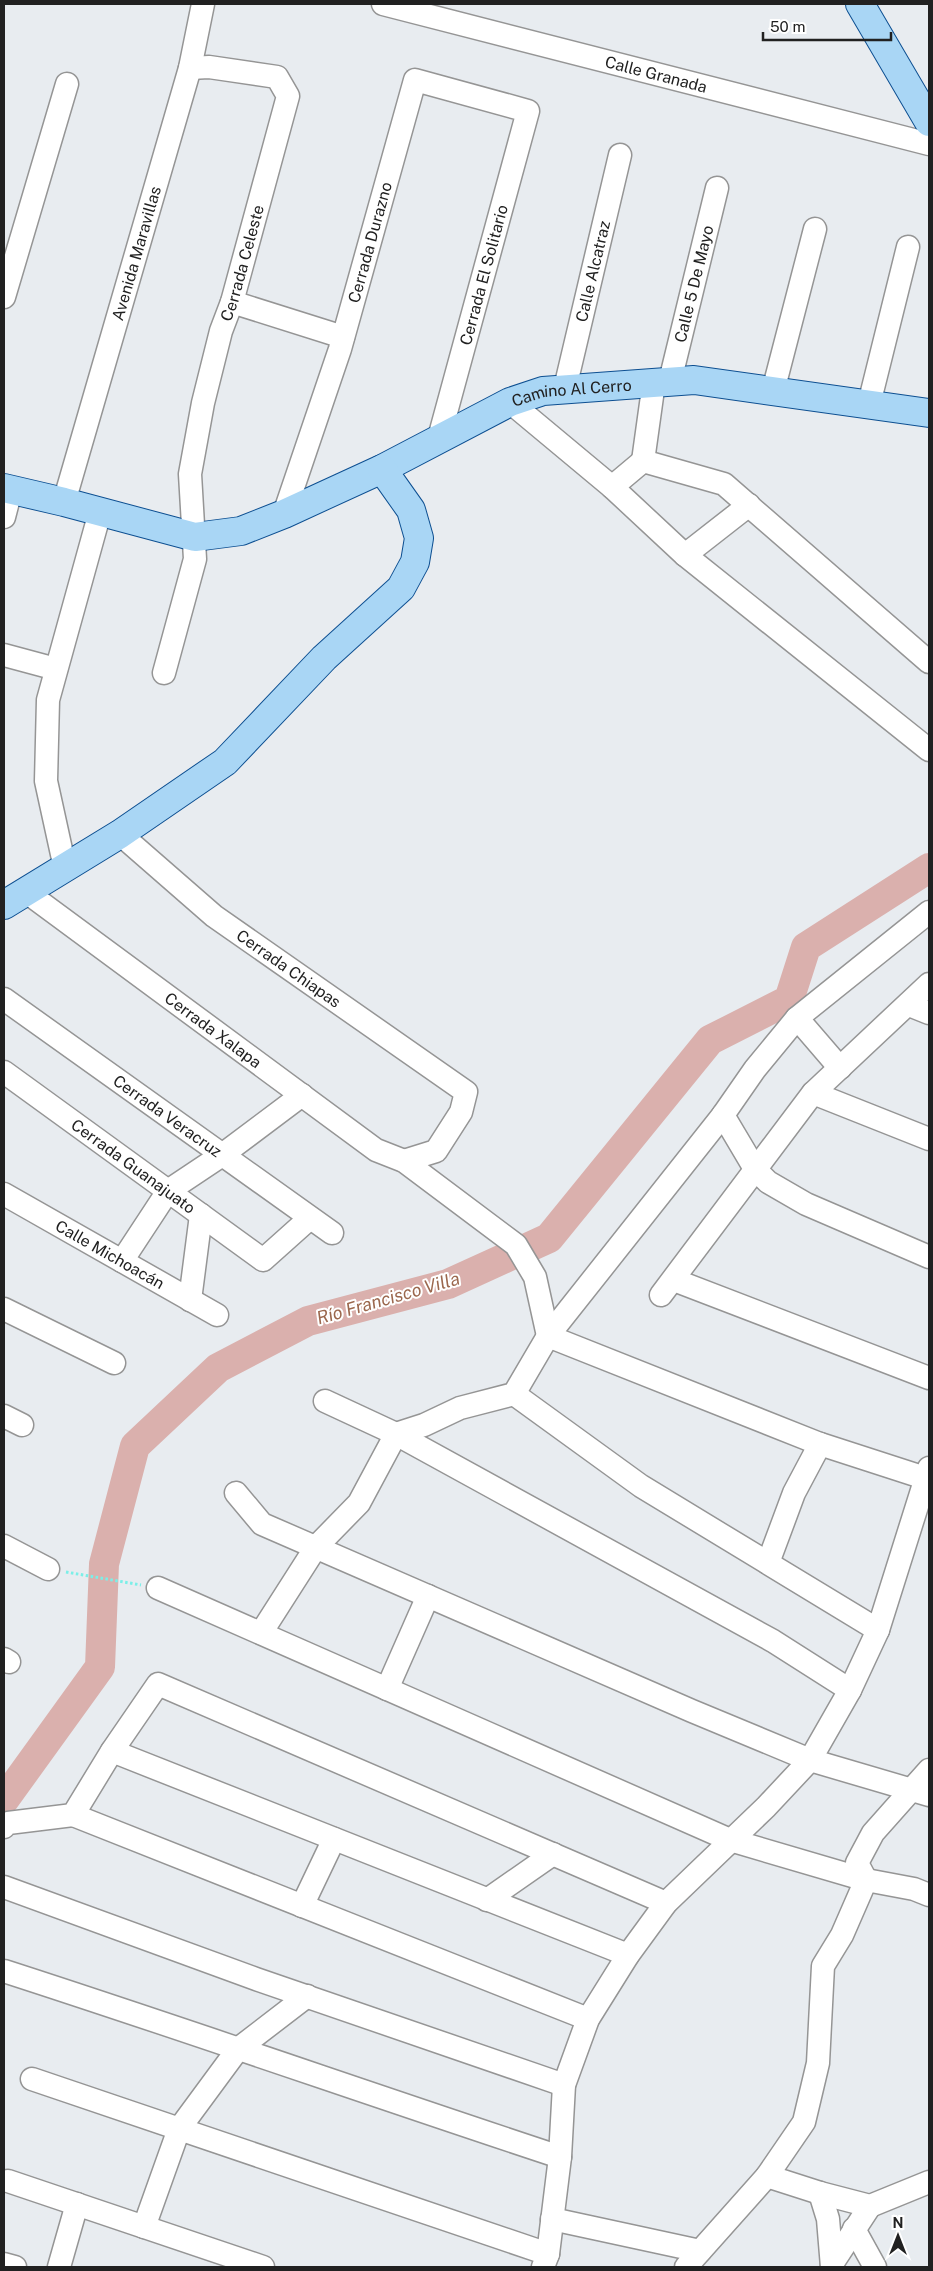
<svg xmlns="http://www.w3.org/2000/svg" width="933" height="2271" viewBox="0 0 933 2271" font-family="'Public Sans',sans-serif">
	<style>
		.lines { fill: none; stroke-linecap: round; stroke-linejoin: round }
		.river { stroke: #dab0ad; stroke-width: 30 }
		.minor-casing { stroke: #959595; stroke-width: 25 }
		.major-casing { stroke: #0d4f91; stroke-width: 30 }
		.path { stroke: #7befe8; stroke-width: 3; stroke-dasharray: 2.5 2.5; stroke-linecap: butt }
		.minor { stroke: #fff; stroke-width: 22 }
		.major { stroke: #a9d6f5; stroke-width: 28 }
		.labels { text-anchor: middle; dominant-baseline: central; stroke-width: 4; stroke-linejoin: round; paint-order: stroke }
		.street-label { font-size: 16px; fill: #212121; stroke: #fff }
		.water-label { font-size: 18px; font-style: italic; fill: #9b674d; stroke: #fff }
	</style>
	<rect width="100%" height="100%" fill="#e8ecf0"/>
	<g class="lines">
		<path class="river" d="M4 1800 100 1667 104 1564 135 1446 218 1368 308 1321 448 1284 549 1238 710 1040 789 1000 806 947 929 868"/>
		<defs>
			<g id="minor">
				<path id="s1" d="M383 4 929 144"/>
				<path d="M4 297 67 84"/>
				<path d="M232 302 343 337"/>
				<path id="s2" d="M670 381 717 188"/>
				<path id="s3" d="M565 388 620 155"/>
				<path d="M773 391 815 229"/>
				<path d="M510 402 612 487 685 555 929 750"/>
				<path d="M869 404 908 247"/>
				<path d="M643 461 654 382"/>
				<path d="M612 487 643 461 724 484 929 662"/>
				<path id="s4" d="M64 502 190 68 203 4"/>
				<path id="s5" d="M284 514 340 349 415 80 528 111 439 438"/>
				<path d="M4 517 11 490"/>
				<path d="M685 555 749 505"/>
				<path d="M4 655 56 669"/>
				<path id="s6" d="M164 673 195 559 190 474 203 403 221 331 232 302 288 96 277 77 209 67 190 68"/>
				<path id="s7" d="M120 834 214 916 466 1092 461 1112 436 1151 404 1161"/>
				<path d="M65 868 46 781 48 700 100 512"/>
				<path id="s8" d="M25 891 376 1150 404 1161 516 1245 535 1277 548 1336 820 1444 925 1478"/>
				<path id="s9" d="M4 999 332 1233"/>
				<path d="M909 1005 929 1013"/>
				<path d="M797 1018 840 1068"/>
				<path id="s10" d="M4 1072 263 1260 310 1218"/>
				<path d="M813 1093 929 1139"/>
				<path d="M723 1115 755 1169 768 1182 806 1204 929 1257"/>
				<path id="s11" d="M4 1194 217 1315"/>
				<path d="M122 1261 168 1191 222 1155 302 1095"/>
				<path d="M674 1280 929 1378"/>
				<path d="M661 1295 813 1093 929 984"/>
				<path d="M190 1300 201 1215"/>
				<path d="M4 1309 114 1363"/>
				<path d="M514 1394 641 1486 878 1630"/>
				<path d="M325 1401 396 1434 773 1641 850 1690"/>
				<path d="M4 1416 22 1425"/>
				<path d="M236 1493 262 1524 692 1711 810 1760 929 1795"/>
				<path d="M4 1546 48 1569"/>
				<path d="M768 1563 794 1493 820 1444"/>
				<path d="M158 1588 730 1840 866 1880 914 1889 929 1895"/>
				<path d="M261 1633 316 1547 359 1503 396 1434 424 1425 460 1408 514 1394 548 1336 723 1115 755 1069 797 1018 929 912"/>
				<path d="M4 1659 9 1662"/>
				<path d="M387 1689 428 1596"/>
				<path d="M112 1751 628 1955"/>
				<path d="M73 1815 588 2019"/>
				<path d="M4 1827 8 1823 73 1815 112 1751 158 1684 666 1903"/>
				<path d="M4 1887 256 1979 564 2085"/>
				<path d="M487 1900 553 1854"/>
				<path d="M302 1906 334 1839"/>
				<path d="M4 1971C190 2031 375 2096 560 2157"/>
				<path d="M32 2079 548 2254"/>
				<path d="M767 2176 820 2193 870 2206 929 2182"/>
				<path d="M8 2181 263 2267"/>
				<path d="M820 2193 828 2219 832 2267"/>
				<path d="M552 2219 700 2251"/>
				<path d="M144 2227 179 2129 238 2049 307 1996"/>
				<path d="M854 2229 875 2267"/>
				<path d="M4 2264 15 2267"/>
				<path d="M832 2264 870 2206"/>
				<path d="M59 2267 77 2204"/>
				<path d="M543 2267 548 2254 560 2157 564 2085 588 2019 628 1955 666 1903 766 1807 810 1760 850 1690 878 1630 929 1468"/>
				<path d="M686 2267 767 2176 804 2122 818 2063 823 1966 842 1935 866 1880 857 1863 873 1833 929 1770"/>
			</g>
			<g id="major">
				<path d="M860 4 929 122"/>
				<path id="s12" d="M4 488 64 502 195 537 241 531 284 514 382 469 510 402 543 391 694 380 929 413"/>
				<path d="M4 905 120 834 225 762 324 658 401 588 415 562 419 538 411 510 382 469"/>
			</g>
		</defs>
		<use href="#minor" class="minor-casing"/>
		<use href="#major" class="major-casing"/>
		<path class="path" d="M66 1572 141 1585"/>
		<use href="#minor" class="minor"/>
		<use href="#major" class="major"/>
	</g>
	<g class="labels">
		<g class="street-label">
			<text stroke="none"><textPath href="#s1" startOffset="282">Calle Granada</textPath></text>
			<text stroke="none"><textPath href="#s5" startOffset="285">Cerrada Durazno</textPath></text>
			<text stroke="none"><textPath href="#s4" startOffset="259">Avenida Maravillas</textPath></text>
			<text stroke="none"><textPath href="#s6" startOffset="421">Cerrada Celeste</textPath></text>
			<text stroke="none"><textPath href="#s3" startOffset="120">Calle Alcatraz</textPath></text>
			<text transform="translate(484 275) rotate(-75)">Cerrada El Solitario</text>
			<text stroke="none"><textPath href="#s2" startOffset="100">Calle 5 De Mayo</textPath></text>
			<text stroke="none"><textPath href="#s12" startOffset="605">Camino Al Cerro</textPath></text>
			<text stroke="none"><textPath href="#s7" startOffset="216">Cerrada Chiapas</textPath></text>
			<text stroke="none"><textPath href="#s8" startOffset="234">Cerrada Xalapa</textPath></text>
			<text stroke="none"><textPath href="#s9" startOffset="201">Cerrada Veracruz</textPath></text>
			<text stroke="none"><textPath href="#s10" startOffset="160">Cerrada Guanajuato</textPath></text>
			<text stroke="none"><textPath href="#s11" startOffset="122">Calle Michoacán</textPath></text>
		</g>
		<g class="water-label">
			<text transform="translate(388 1298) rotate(-16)">Río Francisco Villa</text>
		</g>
	</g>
	<rect width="933" height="2271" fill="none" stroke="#212121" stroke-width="10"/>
	<g transform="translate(898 2236)" stroke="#ffffff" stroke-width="4" paint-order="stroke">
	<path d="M0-4L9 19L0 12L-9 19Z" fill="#212121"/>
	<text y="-8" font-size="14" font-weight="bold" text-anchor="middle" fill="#212121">N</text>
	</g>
	<path d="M763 32v8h128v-8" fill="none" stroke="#212121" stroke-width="2.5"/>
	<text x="770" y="32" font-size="15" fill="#212121" stroke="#ffffff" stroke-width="4" paint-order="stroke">50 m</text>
</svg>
